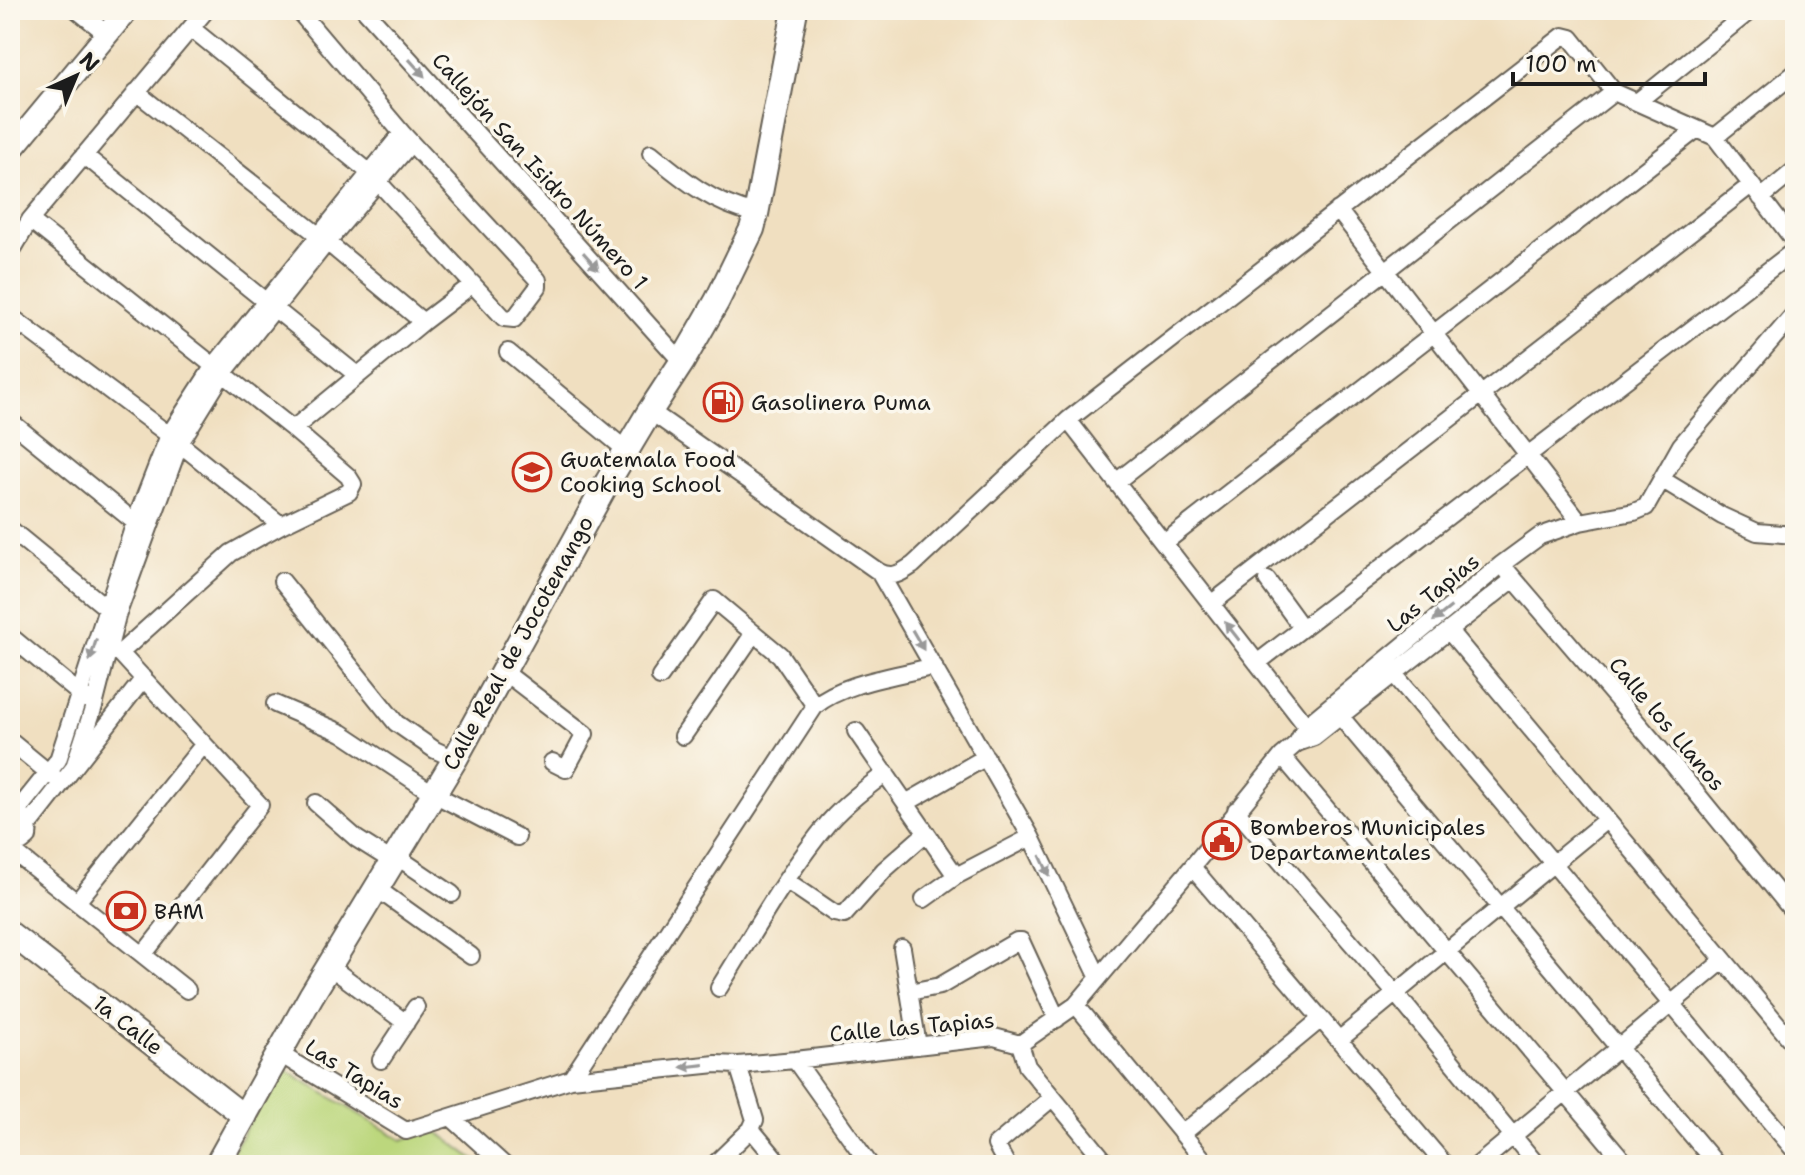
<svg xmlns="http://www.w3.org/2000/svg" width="1805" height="1175" viewBox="0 0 1805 1175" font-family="'Shantell Sans',sans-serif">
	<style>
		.green { fill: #bcd77d; stroke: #6c7a4c; stroke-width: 2 }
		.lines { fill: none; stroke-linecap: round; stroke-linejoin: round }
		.street-casing { stroke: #666055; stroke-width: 20 }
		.secondary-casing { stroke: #666055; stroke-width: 26 }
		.primary-casing { stroke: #666055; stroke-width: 28 }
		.street { stroke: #fff; stroke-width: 16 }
		.secondary { stroke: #fff; stroke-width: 22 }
		.primary { stroke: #fff; stroke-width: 24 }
		.oneway { fill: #999 }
		.labels { text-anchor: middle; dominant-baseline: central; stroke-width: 7; stroke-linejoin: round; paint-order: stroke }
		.street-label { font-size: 22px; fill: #1c1c1c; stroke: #fbf7ec }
		.poi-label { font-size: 22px; fill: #1c1c1c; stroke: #fbf7ec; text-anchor: start }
	</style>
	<rect width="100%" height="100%" fill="#fbf7ec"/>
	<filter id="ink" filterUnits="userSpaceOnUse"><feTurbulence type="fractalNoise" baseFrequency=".0125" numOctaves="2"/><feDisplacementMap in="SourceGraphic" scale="16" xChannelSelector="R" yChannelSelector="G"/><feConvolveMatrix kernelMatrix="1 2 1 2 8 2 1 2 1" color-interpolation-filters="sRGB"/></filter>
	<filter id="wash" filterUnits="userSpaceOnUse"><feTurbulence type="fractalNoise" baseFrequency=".006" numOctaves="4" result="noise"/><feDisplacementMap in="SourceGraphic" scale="32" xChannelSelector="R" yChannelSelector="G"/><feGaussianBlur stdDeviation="1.8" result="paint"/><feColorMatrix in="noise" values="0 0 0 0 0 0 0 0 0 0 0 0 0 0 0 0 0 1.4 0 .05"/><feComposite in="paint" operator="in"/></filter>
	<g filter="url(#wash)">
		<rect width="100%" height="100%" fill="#f0dfc0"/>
		<path class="green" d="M281 1067 402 1140 435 1130 482 1165H225Z"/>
	</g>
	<g filter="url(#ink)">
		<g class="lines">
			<defs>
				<path id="street" d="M77 10 107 34
					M365 10 682 362
					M1433 10H1438
					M191 28 369 172 504 318 514 319 538 287V280L402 133 298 10
					M136 92 327 242 423 322
					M1637 102 1751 10
					M1715 137 1795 73
					M651 153C686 182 712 203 756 214
					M84 155 357 375
					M1761 198 1795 170
					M1338 210 1580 522
					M30 220 293 429 348 476 353 484 349 492 281 525 231 553 120 653
					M10 254 30 220 206 10
					M10 316 169 435 281 525
					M508 352 626 450
					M650 411 879 572C893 579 901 573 913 565L1068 420 1563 36 1571 38 1614 92 1715 137 1795 242
					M1068 420 1311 732
					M10 421 142 528
					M293 429 423 322 473 284
					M1663 480 1722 516 1757 532 1795 535
					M1116 482 1614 92
					M10 529 114 614
					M1164 543 1697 129
					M879 572 1031 837 1099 978
					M1508 572 1671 762 1795 914
					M1267 580 1302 628
					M282 581 396 723 435 750 455 759
					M1211 604 1751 185
					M1449 631 1795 1045
					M10 636 86 699
					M112 651 120 653 260 805 143 955
					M1257 663 1795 250
					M503 671 585 734 566 769 552 762
					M1394 674 1795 1151
					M660 677 714 600 780 655 815 706
					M275 704 342 733 434 794 517 837
					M1340 716 1717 1165
					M856 731 956 876
					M683 736 754 633
					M10 741 55 778
					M1297 743 1306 726 1502 564 1540 536 1580 522 1634 512 1646 507 1681 445 1795 313
					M1282 756 1627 1165
					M75 764 94 706 117 616 180 443 222 375 327 242 411 143
					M316 803 357 839 392 861
					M906 803 986 757
					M1236 810 1396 994 1537 1165
					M13 816 58 760 135 522 169 435 213 367 402 133
					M29 825 144 678
					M10 842H22L28 837 29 825 23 817
					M10 849 187 990
					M396 856 452 894
					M1192 867 1445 1165
					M787 881 834 913 844 915 884 870 926 833
					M376 888 471 956
					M924 899 956 876 1031 837
					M77 902 204 744
					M902 948 918 1046
					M329 966 406 1023
					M719 988C754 932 787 872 829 822 846 803 866 788 886 773
					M909 992 940 986 1017 941H1021L1057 1019
					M1076 1005 1208 1165
					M1339 1040 1606 820
					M1020 1044 1027 1066 1108 1165
					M280 1054 406 1131 571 1079 716 1064 738 1065 795 1060 994 1037 1020 1044 1076 1005 1192 867 1282 756 1297 743 1314 737 1514 579
					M381 1060 416 1007
					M795 1060 870 1165
					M571 1079 815 706C843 682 898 676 934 666
					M452 1118 504 1165
					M751 1129 781 1165
					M1182 1134 1321 1019
					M714 1165 751 1129 755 1120 738 1065
					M1007 1165 996 1145 1052 1098
					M1478 1165 1724 960"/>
				<path id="secondary" d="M10 151 127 10
					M10 933 245 1117"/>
				<path id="primary" d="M217 1165 311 996 455 759 604 488 650 411 682 362 717 301 752 229 756 214 795 10"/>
			</defs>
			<use href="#street" class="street-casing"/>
			<use href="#secondary" class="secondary-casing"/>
			<use href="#primary" class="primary-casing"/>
			<use href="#street" class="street"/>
			<use href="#secondary" class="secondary"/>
			<use href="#primary" class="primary"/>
		</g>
		<defs><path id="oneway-solid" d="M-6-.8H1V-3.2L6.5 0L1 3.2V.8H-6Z" transform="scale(2)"/></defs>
		<g class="oneway">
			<use href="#oneway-solid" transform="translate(417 68) rotate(48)"/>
			<use href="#oneway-solid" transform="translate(591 261) rotate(48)"/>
			<use href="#oneway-solid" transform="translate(1442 614) rotate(141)"/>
			<use href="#oneway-solid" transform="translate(1232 631) rotate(-128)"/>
			<use href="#oneway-solid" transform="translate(918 640) rotate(60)"/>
			<use href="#oneway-solid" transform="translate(93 650) rotate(108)"/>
			<use href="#oneway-solid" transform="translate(1045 866) rotate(65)"/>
			<use href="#oneway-solid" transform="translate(692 1066) rotate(173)"/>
		</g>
	</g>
	<defs>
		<symbol id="fuel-ring" viewBox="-11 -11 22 22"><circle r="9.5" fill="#fbf7ec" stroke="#c8321e" stroke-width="1.5"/><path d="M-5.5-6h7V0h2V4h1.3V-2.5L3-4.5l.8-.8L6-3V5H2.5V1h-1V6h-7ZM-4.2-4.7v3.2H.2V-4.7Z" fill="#c8321e"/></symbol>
		<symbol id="school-ring" viewBox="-11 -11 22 22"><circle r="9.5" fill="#fbf7ec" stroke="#c8321e" stroke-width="1.5"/><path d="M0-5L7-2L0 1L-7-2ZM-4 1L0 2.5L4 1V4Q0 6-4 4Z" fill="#c8321e"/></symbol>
		<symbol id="civic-ring" viewBox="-11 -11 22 22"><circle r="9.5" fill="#fbf7ec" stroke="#c8321e" stroke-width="1.5"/><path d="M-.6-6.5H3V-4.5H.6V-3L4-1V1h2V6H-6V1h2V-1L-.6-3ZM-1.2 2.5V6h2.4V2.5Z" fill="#c8321e"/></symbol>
		<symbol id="bank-ring" viewBox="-11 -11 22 22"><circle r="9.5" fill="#fbf7ec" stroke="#c8321e" stroke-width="1.5"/><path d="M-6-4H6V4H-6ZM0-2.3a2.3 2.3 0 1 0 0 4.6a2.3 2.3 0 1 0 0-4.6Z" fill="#c8321e"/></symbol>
	</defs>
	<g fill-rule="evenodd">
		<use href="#fuel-ring" x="701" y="380" width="44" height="44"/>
		<use href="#school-ring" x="510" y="450" width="44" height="44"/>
		<use href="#civic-ring" x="1200" y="818" width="44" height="44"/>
		<use href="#bank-ring" x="104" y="889" width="44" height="44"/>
	</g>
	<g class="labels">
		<g class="street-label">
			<text transform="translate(540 171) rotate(48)">Callejón San Isidro Número 1</text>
			<text transform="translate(1433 593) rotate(-39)">Las Tapias</text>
			<text transform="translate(518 643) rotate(-61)">Calle Real de Jocotenango</text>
			<text transform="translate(1667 724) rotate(50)">Calle los Llanos</text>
			<text transform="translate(128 1025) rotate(38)">1a Calle</text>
			<text transform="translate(912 1027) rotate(-5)">Calle las Tapias</text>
			<text transform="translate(354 1074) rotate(32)">Las Tapias</text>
		</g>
		<g class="poi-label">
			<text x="751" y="402">Gasolinera Puma</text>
			<text x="560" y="459">Guatemala Food<tspan x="560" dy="25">Cooking School</tspan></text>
			<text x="1250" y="827">Bomberos Municipales<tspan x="1250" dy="25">Departamentales</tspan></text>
			<text x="154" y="911">BAM</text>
		</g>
	</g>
	<rect width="1805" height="1175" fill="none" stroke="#fbf7ec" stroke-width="40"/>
	<g transform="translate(76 76) rotate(44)" stroke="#fbf7ec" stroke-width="6" paint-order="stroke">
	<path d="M0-6L14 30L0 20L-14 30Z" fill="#1c1c1c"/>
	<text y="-12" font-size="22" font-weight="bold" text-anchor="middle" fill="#1c1c1c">N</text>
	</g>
	<path d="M1513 72v12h192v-12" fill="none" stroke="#1c1c1c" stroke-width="4"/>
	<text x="1525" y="72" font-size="24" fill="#1c1c1c" stroke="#fbf7ec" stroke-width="6" paint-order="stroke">100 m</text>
</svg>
